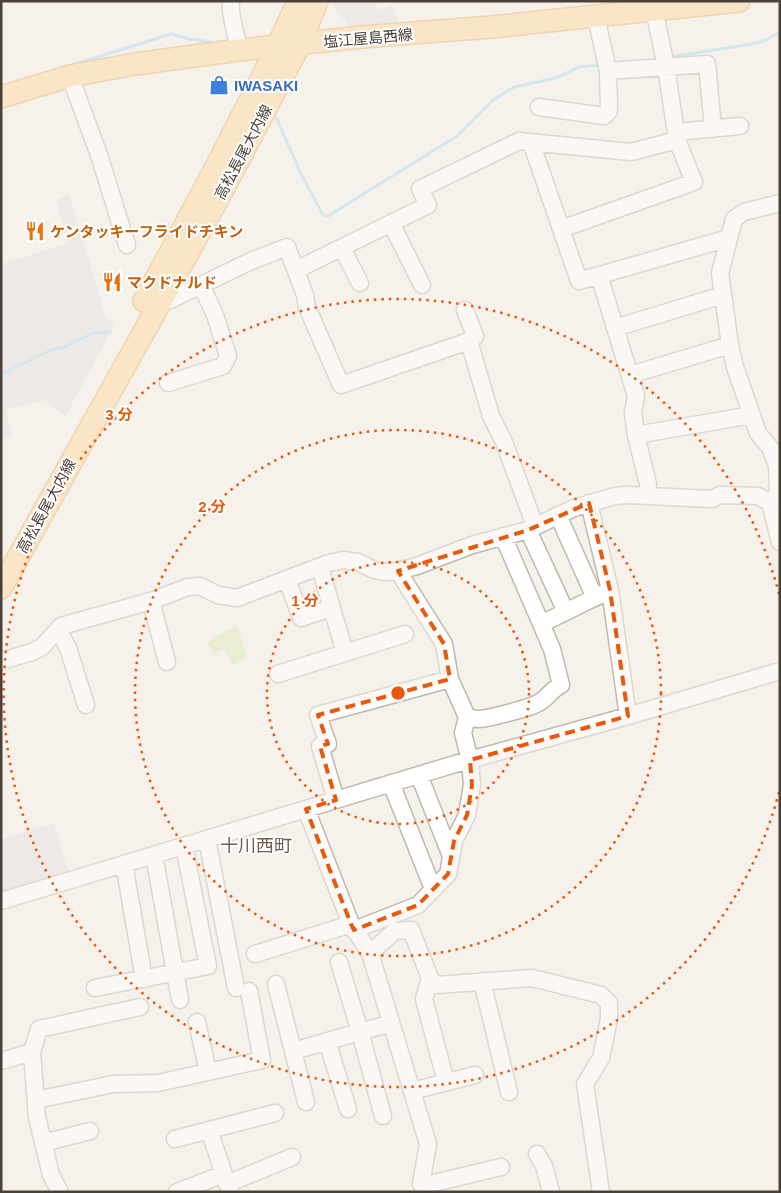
<svg xmlns="http://www.w3.org/2000/svg" width="781" height="1193" viewBox="0 0 781 1193" font-family="Helvetica,'Noto Sans JP',sans-serif">
	<style>
		.green { fill: #d7eab3 }
		.parking { fill: #e4e1df }
		.lines { fill: none; stroke-linecap: round; stroke-linejoin: round }
		.stream { stroke: #a7dbf2; stroke-width: 3 }
		.minor-casing { stroke: #c1b8ad; stroke-width: 19 }
		.major-casing { stroke: #e6b368; stroke-width: 24 }
		.minor { stroke: #fff; stroke-width: 16 }
		.major { stroke: #ffd89a; stroke-width: 21 }
		.marked { fill: none; stroke: #e8590c; stroke-width: 4; stroke-dasharray: 10 6; stroke-linejoin: round }
		.ring { fill: none; stroke: #e8590c; stroke-width: 2.5; stroke-dasharray: 2.5 5 }
		.labels { text-anchor: middle; dominant-baseline: central; stroke-width: 4; stroke-linejoin: round; paint-order: stroke }
		.street-label { font-size: 15px; fill: #4a4138; stroke: #fff }
		.shop-label { font-size: 15px; font-weight: bold; fill: #366cbe; stroke: #fff; text-anchor: start }
		.food-label { font-size: 15px; font-weight: bold; fill: #c56008; stroke: #fff; text-anchor: start }
		.quarter-label { font-size: 18px; fill: #6d5e4f; stroke: #fff }
		.centre { fill: #e8590c; stroke: #fff; stroke-width: 2.5 }
		.ring-label { font-size: 15px; text-anchor: middle; font-weight: bold; fill: #e8590c; stroke: #fff; stroke-width: 4; stroke-linejoin: round; paint-order: stroke }
	</style>
	<rect width="100%" height="100%" fill="#f5f1eb"/>
	<path class="green" d="M237 625 247 658 233 665 224 649 213 654 208 643 215 637Z"/>
	<path class="parking" d="M332 1H375L378 10 392 5 398 22 349 26 331 3Z
		M69 195 106 317 115 324 65 417 44 400 6 410 12 437 1 440V264L68 243 56 200Z
		M54 823 71 877 1 897V839Z"/>
	<g class="lines">
		<path class="stream" d="M669 57 752 44 766 40 780 32
			M647 60 661 59
			M69 66 171 34 189 39 211 42
			M276 117 301 174 323 215 328 216 457 136 492 101 514 87 556 78 579 67 601 65
			M1 374 47 352 57 348H62L93 333 111 332"/>
		<defs>
			<path id="minor" d="M231 1C229 15 237 36 239 50
				M596 17 608 71
				M70 76 99 155 127 245
				M539 107 604 116 609 111 608 71 707 64 713 128
				M676 132 740 126
				M531 142 579 281 729 238
				M391 223 422 285
				M561 229 694 182 677 140 666 66 654 10
				M342 248 360 283
				M296 270 428 205 420 189 519 141 631 152 677 140
				M599 275 636 396 633 412 636 435 648 484V496
				M163 296 170 300 251 261 287 247 305 295 307 307 341 385 469 341 475 336 465 310
				M615 328 723 295
				M469 341 491 416 504 442 535 526
				M630 375 730 345
				M168 383 223 366 228 356 215 315 201 285
				M636 435 752 415
				M589 503 610 590 628 716
				M770 503 778 493 777 466 771 449 758 433 735 367 730 345 720 273 734 219 744 212 780 203
				M558 515 595 598
				M528 530 566 612
				M320 567 345 653
				M287 579 301 618 331 608
				M151 601 167 662
				M541 624 604 593
				M58 629 68 648 86 705
				M1 661 32 652 42 647 61 626 151 601 188 587 200 586 218 595 237 598 329 563 343 560 358 562 374 570 384 572 398 571 417 566 472 545 528 530 574 508 615 496 628 495 712 499 720 495 758 496 770 503 780 542
				M278 674 405 634
				M467 717C471 718 475 719 479 719 490 718 531 708 540 702 548 697 552 689 561 685L552 649 503 536
				M419 775 451 856
				M391 783 433 889
				M336 800 320 746 328 744 318 715 450 679
				M306 809 351 924 370 953 428 1144 421 1184H430L501 1167
				M207 839 236 988
				M154 855 180 1000
				M124 864 144 979
				M1 901 455 764 628 716 780 671
				M354 930 418 905 448 874 454 841 467 815 472 785 470 760 463 733 467 717 450 679 444 644 398 571
				M370 953 395 931 411 930 430 978 436 985 532 978 601 995 609 1003V1019L601 1058 585 1084 601 1192
				M255 954 351 924
				M339 962 360 1032 383 1116
				M430 978 424 999 446 1082
				M482 981 509 1092
				M276 984 306 1102
				M95 988 208 966 184 846
				M197 1022 208 1072
				M327 1041 348 1109
				M293 1051 391 1023
				M32 1052 37 1117 51 1175 60 1192
				M1 1061 32 1052 39 1029 140 1007
				M412 1091 475 1075
				M36 1100 113 1084 158 1083 262 1060 249 991
				M209 1130 230 1192
				M175 1139 275 1113
				M43 1143 90 1131
				M537 1154 544 1166 551 1192
				M227 1184 292 1157
				M177 1192 224 1174"/>
			<path id="major" d="M1 97 70 76 135 64 239 50 362 37 491 27 739 1
				M144 301C177 240 210 180 241 118 261 80 281 41 298 1
				M1 588 218 199 300 44 317 1"/>
		</defs>
		<use href="#minor" class="minor-casing"/>
		<use href="#major" class="major-casing"/>
		<use href="#minor" class="minor"/>
		<use href="#major" class="major"/>
	</g>
	<path d="M0 0H781V1193H0ZM589 503 610 590 628 716 470 760 472 785 467 815 454 841 448 874 418 905 354 930 351 924 306 809 336 800 320 746 328 744 318 715 450 679 444 644 398 571 528 530Z" fill="#f5f1eb" fill-opacity=".55" fill-rule="evenodd"/>
	<path class="marked" d="M589 503 610 590 628 716 470 760 472 785 467 815 454 841 448 874 418 905 354 930 351 924 306 809 336 800 320 746 328 744 318 715 450 679 444 644 398 571 528 530Z"/>
	<g class="ring">
		<circle cx="398" cy="693" r="131"/>
		<circle cx="398" cy="693" r="263"/>
		<path d="M779 792A394 394 0 1 1 779 594"/>
	</g>
	<defs>
		<symbol id="shop-bare" viewBox="-9 -9 18 18"><path d="M-5-2.5h2.3a2.7 3.5 0 0 1 5.4 0H5L5.5 6h-11ZM-1.5-2.5h3a1.5 2.3 0 0 0-3 0Z" fill="#3f7fe0" stroke="#fff" stroke-width="2.5" paint-order="stroke"/></symbol>
		<symbol id="restaurant-bare" viewBox="-9 -9 18 18"><path d="M-5-6h1v4h1v-4h1v4h1v-4h1v5L-1.5 .5V6h-2V.5L-5-1ZM5-6V6H3V1.5H1.5Q1.5-4 5-6Z" fill="#e8710a" stroke="#fff" stroke-width="2.5" paint-order="stroke"/></symbol>
	</defs>
	<g fill-rule="evenodd">
		<use href="#shop-bare" x="205" y="71" width="28" height="28"/>
		<use href="#restaurant-bare" x="21" y="217" width="28" height="28"/>
		<use href="#restaurant-bare" x="98" y="268" width="28" height="28"/>
	</g>
	<g class="labels">
		<g class="street-label">
			<text transform="translate(368 38) rotate(-5)">塩江屋島西線</text>
			<text transform="translate(243 152) rotate(-62)">高松長尾大内線</text>
			<text transform="translate(46 506) rotate(-61)">高松長尾大内線</text>
		</g>
		<g class="shop-label">
			<text x="234" y="85">IWASAKI</text>
		</g>
		<g class="food-label">
			<text x="50" y="231">ケンタッキーフライドチキン</text>
			<text x="127" y="282">マクドナルド</text>
		</g>
		<g class="quarter-label">
			<text x="256" y="846">十川西町</text>
		</g>
	</g>
	<circle cx="398" cy="693" r="8" class="centre"/>
	<g class="ring-label">
		<text x="119" y="420">3 分</text>
		<text x="212" y="512">2 分</text>
		<text x="305" y="606">1 分</text>
	</g>
	<rect width="781" height="1193" fill="none" stroke="#4a4138" stroke-width="5"/>
</svg>
